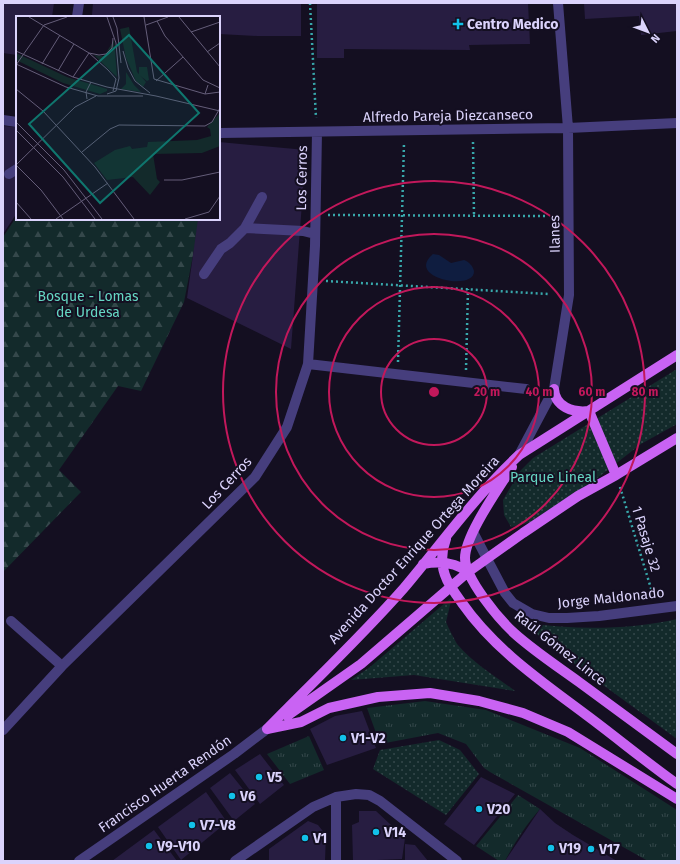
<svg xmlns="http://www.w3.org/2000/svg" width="680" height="864" viewBox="0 0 680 864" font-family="'Fira Sans',sans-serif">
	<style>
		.grass { fill: url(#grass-tufts) }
		.forest { fill: url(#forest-firs) }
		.park { fill: url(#park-dots) }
		.water { fill: #0f1d40 }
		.building { fill: #271d41 }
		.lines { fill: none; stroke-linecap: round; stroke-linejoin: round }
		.path { stroke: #38a8ab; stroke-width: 2.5; stroke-dasharray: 2 3; stroke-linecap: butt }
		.minor { stroke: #463e7d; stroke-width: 10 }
		.major { stroke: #c963f3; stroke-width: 10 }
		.ring { fill: none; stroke: #c2185b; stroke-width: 2 }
		.poi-dot { fill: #12c1e9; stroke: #140f21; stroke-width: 1.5 }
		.labels { text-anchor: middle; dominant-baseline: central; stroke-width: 4; stroke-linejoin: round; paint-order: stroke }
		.poi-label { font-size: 14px; font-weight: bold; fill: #dbd3fc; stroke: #140f21; text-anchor: start }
		.street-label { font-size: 14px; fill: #dbd3fc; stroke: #140f21 }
		.park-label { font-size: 14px; fill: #65d6c3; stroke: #140f21 }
		.inset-road { fill: none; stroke: #645d79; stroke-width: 1 }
		.view { fill: #0f766e; fill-opacity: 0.15; stroke: #0f766e; stroke-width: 2 }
		.inset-edge { fill: none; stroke: #dbd3fc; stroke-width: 2 }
		.centre { fill: #c2185b; stroke: #140f21; stroke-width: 2 }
		.ring-label { font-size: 12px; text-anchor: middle; font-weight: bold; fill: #c2185b; stroke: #140f21; stroke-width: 4; stroke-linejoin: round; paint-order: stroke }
	</style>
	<defs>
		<pattern id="grass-tufts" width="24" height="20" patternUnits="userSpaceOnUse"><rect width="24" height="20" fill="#132a2b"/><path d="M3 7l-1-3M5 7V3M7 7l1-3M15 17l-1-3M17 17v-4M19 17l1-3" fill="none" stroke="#35484b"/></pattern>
		<pattern id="forest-firs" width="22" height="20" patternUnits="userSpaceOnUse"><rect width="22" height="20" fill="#132a2b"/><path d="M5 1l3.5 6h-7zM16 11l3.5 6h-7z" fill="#35484b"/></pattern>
		<pattern id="park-dots" width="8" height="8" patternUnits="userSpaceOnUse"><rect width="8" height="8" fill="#132a2b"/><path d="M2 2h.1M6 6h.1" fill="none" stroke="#35484b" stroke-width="1.8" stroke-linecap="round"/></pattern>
	</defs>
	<rect width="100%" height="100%" fill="#140f21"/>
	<path class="grass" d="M425 701 486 710 580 748 677 810V861H648L490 772 484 768 466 744 438 733 380 744 367 708Z
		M309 736 324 770 290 784 267 754Z
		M518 795 540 809C526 825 515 842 505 861H499L476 846Z"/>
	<path class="forest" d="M17 216V219H200L184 302 141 391 118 386 59 470 81 492 3 572V471L5 468 3 467V237Z"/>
	<path class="park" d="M677 369V424L641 444 596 479 529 523 511 527 504 515 503 500 520 471 533 458Z
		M452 597 446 622C449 629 453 637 457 644 473 663 495 676 515 691L414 675 351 680 370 667Z
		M677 619V739L562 655 540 637 526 623C577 630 627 630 677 619Z
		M439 740 460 750 479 774 446 815 373 769 380 750Z"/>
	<path class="water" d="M433 254 439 255 451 263 464 260C469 262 473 266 474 271 475 292 404 278 433 254Z"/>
	<path class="building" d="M3 3H54L52 17H17V55L3 53Z
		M93 3H301V36H258L219 34V17H104L92 15Z
		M317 3H528L530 44 469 45 470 50 344 49V58H317Z
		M584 3H677V31L641 35 639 16 585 19Z
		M3 126 17 127V213L3 234Z
		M219 142 306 150 291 349 187 298 198 219H219Z
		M362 711 376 748 327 765 310 729 335 716Z
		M260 754 284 785 260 804 235 770Z
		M230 773 255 804 234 821 210 788Z
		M481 777 515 794 474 845 444 824Z
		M206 792 227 822 181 860 158 827Z
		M540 809 555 823 573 835 617 861H505Z
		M359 811H376L405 838 402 859 353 861 352 825 359 822Z
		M308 821 318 825 326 835 325 861H269V849Z
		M154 830 177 861H112Z
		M405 844 415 845 428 861H405Z"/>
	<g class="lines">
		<path class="path" d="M310 3 316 118
			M473 142 474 216
			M328 215 548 216
			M326 281 548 294
			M398 362 404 143
			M466 370 468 289
			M620 487 653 595"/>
		<path class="minor" d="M77 17 79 3
			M3 120 17 122
			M219 133 568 128 677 123
			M9 174 17 169
			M245 228 303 231 315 234
			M204 274 221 249 230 243 245 228 262 197
			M308 364 526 389
			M519 455 554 389 569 295 568 128 558 3
			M473 532 505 593 513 603 532 614 549 618H567L599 616 677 606
			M11 621 62 666
			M3 730 62 666 255 477 287 427 308 364 315 246 317 132
			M79 861 234 754 267 729
			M235 861 313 807 336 797 356 794 369 795 380 801 457 861
			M336 861V797"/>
		<path class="major" d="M554 389C555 407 573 413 589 411
			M589 411 616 475
			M512 467C499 488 465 535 465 558 465 579 499 619 514 633 534 651 557 666 579 682 612 706 644 730 677 754
			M446 539C441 552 441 567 447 580 451 588 457 596 462 603 494 649 541 681 585 714 616 737 646 762 677 784
			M423 564C439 561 455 562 468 572
			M287 716 361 664 468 572 523 533 578 496 616 475 677 438
			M267 729C313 682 361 637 404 588 442 543 476 495 519 455L677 355
			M267 729 301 722 329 708 378 697 430 693 479 701 523 713 568 732 677 799"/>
	</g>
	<g class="ring">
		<circle cx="434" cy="392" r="53"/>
		<circle cx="434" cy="392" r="105"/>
		<circle cx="434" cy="392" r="158"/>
		<circle cx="434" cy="392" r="211"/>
	</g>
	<g class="poi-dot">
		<path d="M456 18h4v4h4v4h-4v4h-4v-4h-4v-4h4z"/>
		<circle cx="343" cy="738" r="4"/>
		<circle cx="259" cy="777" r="4"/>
		<circle cx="232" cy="796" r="4"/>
		<circle cx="479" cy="809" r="4"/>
		<circle cx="192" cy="825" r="4"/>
		<circle cx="376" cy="832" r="4"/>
		<circle cx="305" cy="838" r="4"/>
		<circle cx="149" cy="846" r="4"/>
		<circle cx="551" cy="848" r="4"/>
		<circle cx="591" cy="849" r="4"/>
	</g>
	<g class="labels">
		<g class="poi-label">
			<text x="467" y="24">Centro Medico</text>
			<text x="351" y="738">V1-V2</text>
			<text x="267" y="777">V5</text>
			<text x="240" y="796">V6</text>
			<text x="487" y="809">V20</text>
			<text x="200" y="825">V7-V8</text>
			<text x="384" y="832">V14</text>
			<text x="313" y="838">V1</text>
			<text x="157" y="846">V9-V10</text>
			<text x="559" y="848">V19</text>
			<text x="599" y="849">V17</text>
		</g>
		<g class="street-label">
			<text transform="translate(448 116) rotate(-1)">Alfredo Pareja Diezcanseco</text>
			<text transform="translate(302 178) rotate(-89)">Los Cerros</text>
			<text transform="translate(555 234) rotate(-91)">Ilanes</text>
			<text transform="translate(227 483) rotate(-47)">Los Cerros</text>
			<text transform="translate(646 539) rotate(73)">1 Pasaje 32</text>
			<text transform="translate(414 550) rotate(-48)">Avenida Doctor Enrique Ortega Moreira</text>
			<text transform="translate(611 598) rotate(-6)">Jorge Maldonado</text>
			<text transform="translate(560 648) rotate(38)">Raúl Gómez Lince</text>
			<text transform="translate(165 784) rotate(-35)">Francisco Huerta Rendón</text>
		</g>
		<g class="park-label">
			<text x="88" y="296">Bosque - Lomas<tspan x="88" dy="16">de Urdesa</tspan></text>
			<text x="553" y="477">Parque Lineal</text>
		</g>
	</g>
	<g transform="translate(16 16)">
		<rect width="204" height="204" fill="#140f21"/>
		<path d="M113 11 121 56 130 66 127 71 120 65 110 42 104 13Z" fill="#132a2b"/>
		<path d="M203 98 204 130 186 137 137 138 141 163 144 166 134 179 117 161 91 164 78 147 99 134 114 130 116 133 131 131 132 126 181 124 195 120 194 113 191 111Z" fill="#132a2b"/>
		<path d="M98 24 101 61 78 39 88 40ZM0 37 51 61 91 73V75L84 78 47 67 0 44ZM123 51H131L133 64 131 65 123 59ZM110 56 118 69 125 76 105 73 110 68Z" fill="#132a2b"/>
		<path class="inset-road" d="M13 1 73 37 92 54 100 63 97 75M91 1 100 27 103 62 100 75 91 78M97 1 101 12 105 47M128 1 138 63 189 78 192 69M163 1 204 51M141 5 149 20 187 64 204 72M28 9 51 1M130 9 152 1M175 16 204 6M0 35 57 61 91 71 140 80M107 35 112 52 119 65 134 77M191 36 204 27M73 37 83 39 90 38 96 32 97 22M0 48 50 71 82 80H127M26 48 44 19M0 49 28 9M42 55 58 28M57 61 73 37M140 65 167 41M0 73 27 95 79 151 118 203M189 78 204 76M140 80 204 95M71 83 70 76 75 66M0 106 48 154 86 203M0 114 47 161 79 203M66 136 94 113 103 109 189 110 196 106 204 92M0 149 59 91 80 80M0 149 25 174 47 203M148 164H166L204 156M0 186 15 203M40 203 92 167M169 203 193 196 204 180"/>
		<path class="view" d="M113 19 183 97 84 187 13 108Z"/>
		<rect width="204" height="204" class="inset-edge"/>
	</g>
	<circle cx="434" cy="392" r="6" class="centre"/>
	<g class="ring-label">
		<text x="487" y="396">20 m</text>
		<text x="539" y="396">40 m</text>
		<text x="592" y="396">60 m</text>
		<text x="645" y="396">80 m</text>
	</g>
	<rect width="680" height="864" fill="none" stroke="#dbd3fc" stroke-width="8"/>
	<g transform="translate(648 32) rotate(132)" stroke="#140f21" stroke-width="3" paint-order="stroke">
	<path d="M0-3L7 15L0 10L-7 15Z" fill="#dbd3fc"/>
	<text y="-6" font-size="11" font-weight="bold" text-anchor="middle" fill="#dbd3fc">N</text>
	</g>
</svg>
